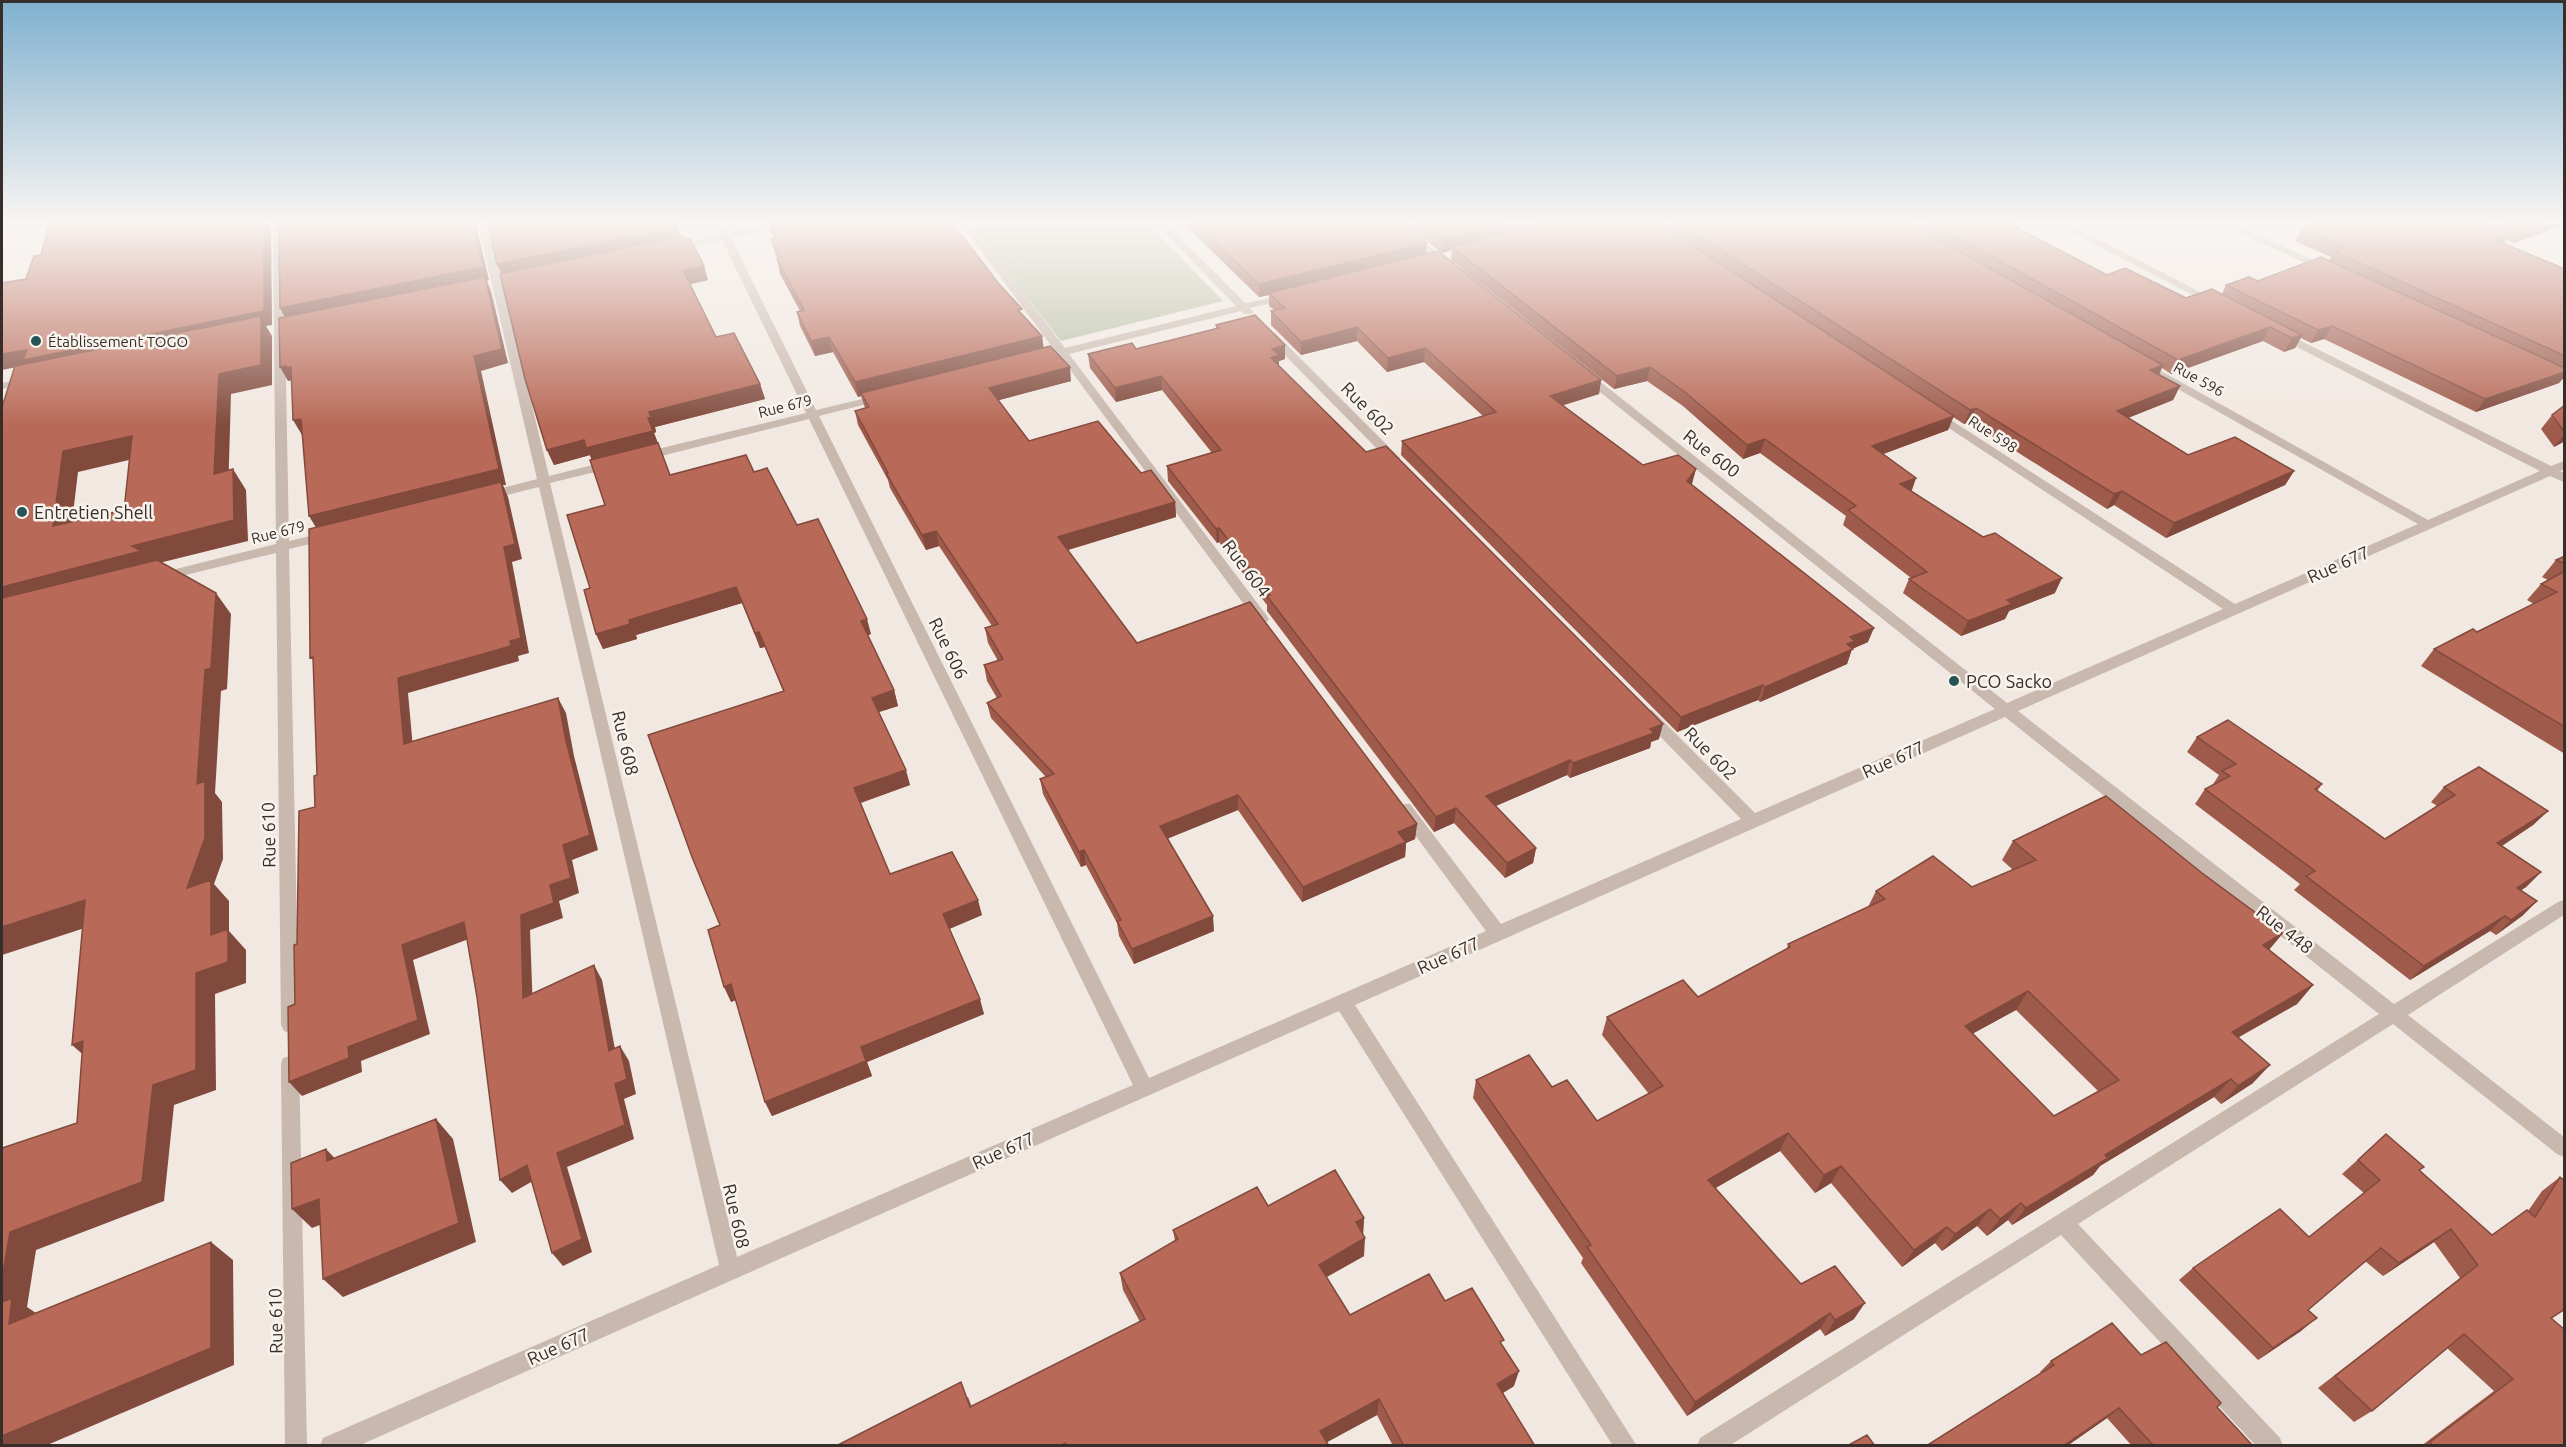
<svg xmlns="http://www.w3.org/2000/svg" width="2566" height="1447" viewBox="0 0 2566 1447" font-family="Ubuntu,sans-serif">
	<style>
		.green { fill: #b7bea2 }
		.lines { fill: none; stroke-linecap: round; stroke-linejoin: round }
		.minor { fill: #c8b8ae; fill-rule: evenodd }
		.wall { fill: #9e5a4b; fill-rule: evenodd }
		.shaded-wall { fill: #814a3d }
		.building { fill: #b86957; stroke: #814a3d; stroke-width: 1.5; fill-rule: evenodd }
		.poi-dot { fill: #255454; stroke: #f9f3ed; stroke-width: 2 }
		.labels { text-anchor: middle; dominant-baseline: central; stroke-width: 5; stroke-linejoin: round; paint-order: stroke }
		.far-poi-label { font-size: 15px; fill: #372e2b; stroke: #f9f3ed; text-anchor: start }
		.far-street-label { font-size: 15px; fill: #372e2b; stroke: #f9f3ed }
		.street-label { font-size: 18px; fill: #372e2b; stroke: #f9f3ed }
		.poi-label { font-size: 18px; fill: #372e2b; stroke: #f9f3ed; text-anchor: start }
	</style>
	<rect width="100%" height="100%" fill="#f1e8e1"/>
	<path class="green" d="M970 224H1148L1223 301 1061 341Z"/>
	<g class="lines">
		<path class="minor" d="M273 224H283L289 541 327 532 333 536 332 539 289 549 299 1025 296 1031 290 1033 284 1031 281 1025 276 553 161 581 154 577 156 574 276 544Z
			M478 224H488L549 476 612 460 618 464 616 467 550 483 737 1257 1133 1085 809 419 641 461 635 457 637 454 806 413 722 240 674 250 669 247 719 235 714 224H724L728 233 770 224H791L731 238 816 410 883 394 889 397 887 399 819 416 1149 1078 1486 931 1398 812 1396 808 1398 804H1410L1501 924 1741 819 1642 718 1640 714 1642 710H1652L1755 813 1995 709 1580 376V372H1588L2007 703 2223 609 1929 415V411H1937L2235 604 2418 524 2137 366V362H2145L2428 520 2540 471 2277 337V333H2285L2551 466 2564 461V469L2560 471 2564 473V482L2550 476 2018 711 2394 1004 2558 902 2564 900V915L2408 1015 2564 1137V1157L2557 1154 2393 1024 2078 1224 2280 1438 2283 1446H2256L2061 1235 1729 1446H1697L1700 1438 2379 1014 2005 717 1355 1005 1637 1446H1613L1339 1011 358 1446H320L323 1438 719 1265 539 487 487 500 481 496 483 493 537 479Z
			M961 224H971L1065 348 1236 306 1156 224H1167L1245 303 1291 294V298L1250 308 1253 312 1252 314H1244L1241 311 1069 354 1267 616 1269 619 1267 622H1257L1060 356 1036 360V356L1055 351Z
			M1391 224H1402L1452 264V268H1444Z
			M2056 224H2069L2221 303 2212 305Z
			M2222 224H2236L2331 269 2322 271Z
			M1271 332 1275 333 1400 458V464H1392L1267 337 1266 335Z
			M28 378 32 379V383L2 389V383Z
			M290 1056 297 1058 299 1064 307 1446H285L281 1064 283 1058Z"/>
	</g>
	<path class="wall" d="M768 224H953L1022 315 1042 336 1043 348 1071 381 999 400 1029 441 1141 473 1175 502 1176 517 1068 550 1137 643 1417 824 1415 839 1406 843 1405 857 1302 902 1238 810 1168 838 1214 931 1134 964 1119 936 1117 923 1086 865 1081 867 1043 794 1040 779 1046 777 991 718 987 703 997 698 987 681 984 665 998 661 988 643 985 628 992 626 939 546 926 550 890 488 888 480 858 425 855 411 865 408 861 396 858 397 833 352 815 356 800 326 797 312 800 311 780 274 777 259H778L775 254 771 240 774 239 770 231Z
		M1184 224H1404L1426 254 1601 380 1599 394 1563 405 1643 465 1696 469 1691 485 1868 642 1852 649 1847 664 1760 702 1758 700 1677 732 1401 455 1402 441 1483 416 1424 362 1387 372 1357 341 1301 355 1271 325V311L1274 310 1269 306V295L1259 297Z
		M1406 224H2027L2016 227 2107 275 2186 298 2222 294 2226 285 2258 281 2329 261 2331 257 2295 241 2302 228 2314 224H2565L2514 243 2506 239 2504 243 2565 269V376L2559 383 2476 412 2324 339 2311 343 2301 338 2295 348 2284 352 2263 341 2171 374 2162 368 2159 375 2180 386 2173 400 2128 418 2188 455 2294 471 2285 485 2166 538 2114 505 2107 509 1970 422 1964 424 1953 417 1948 430 1883 454 1916 478 1911 491 2055 593 2009 611 2005 619 1961 636 1903 593 1909 579 1911 578 1843 525 1846 516 1760 453 1743 459 1683 406 1647 381 1614 389 1451 260 1452 250 1442 253Z
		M681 236 708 280 690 284 716 337 760 384 765 399 655 427 656 432 654 433 670 475 754 472 797 525 871 634 868 635 894 690 898 706 879 712 910 785 861 803 890 874 982 915 949 929 984 1014 867 1062 872 1076 772 1116 765 1102 736 1000 731 1002 720 925 783 691 765 647 760 648 742 603 636 635 637 639 603 649 596 634 590 588 605 505 590 455 554 465 547 450 501 273 497 264Z
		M1216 325 1285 359 1279 361V366L1659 739 1651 742 1650 748 1570 778 1567 775 1496 806 1536 848 1533 863 1505 878 1454 823 1434 832 1267 611V605L1219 542 1217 543 1168 481 1167 466 1212 453 1162 390 1116 402 1090 368 1088 354 1136 349 1216 328Z
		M2565 405V441L2554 447 2541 429 2552 415Z
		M2565 556V754L2421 666 2434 649 2477 632 2534 604 2527 600 2541 584 2548 580 2542 577 2556 560Z
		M2197 737 2322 784 2317 791 2385 839 2437 806 2431 802 2444 787 2548 811 2533 825 2502 846 2541 872 2526 887 2521 890 2537 901 2522 916 2496 935 2490 931 2410 980 2294 890 2300 884 2195 804 2205 789 2212 786 2219 775 2187 752Z
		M2013 841 2202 873 2283 933 2269 950 2313 985 2297 1004 2239 1037 2253 1083 2221 1104 2214 1097 2100 1166 2093 1175 2012 1225 2008 1220 1987 1236 1977 1226 1942 1251 1935 1243 1902 1267 1831 1183 1815 1193 1780 1151 1715 1188 1801 1284 1854 1319 1825 1336 1820 1329 1687 1416 1581 1263 1583 1258 1473 1098 1476 1080 1552 1087 1597 1121 1649 1094 1602 1035 1607 1017 1698 997 1787 949 1788 944 1868 907 1876 891 1972 887 2013 870 2002 860ZM2016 1010 2098 1091 2054 1116 1973 1033Z
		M2386 1134 2419 1171 2492 1235 2528 1211 2542 1191 2560 1177 2551 1318 2565 1446H2421L2494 1391 2447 1348 2372 1411 2354 1422 2318 1388 2460 1278 2434 1242 2383 1276 2365 1261 2308 1310 2301 1331 2258 1360 2179 1280 2193 1268 2309 1237 2364 1193 2342 1174Z
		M1268 1206 1364 1218 1363 1234 1364 1256 1326 1277 1350 1315 1445 1301 1502 1345 1514 1386 1503 1393 1535 1446H1393L1377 1415 1327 1442 836 1446 968 1397 972 1407 1140 1322 1123 1290 1120 1273 1175 1241 1173 1230Z
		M2141 1355 2217 1407 2253 1446H2132L2107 1418 2067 1446H1926L2041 1373 2040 1372 2051 1361Z"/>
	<path class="shaded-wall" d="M264 224H271L272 325 266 326 272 336V385L231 394 228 495 27 365 2 370V354Z
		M473 224H476L489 280 487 281 491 291 508 363 481 371 506 485H503L508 497 522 559 512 562 529 653 518 656 519 661 408 693 414 759 404 744 318 531 309 516 474 356 287 321 280 308Z
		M1503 224H1552L1452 247V250L1442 253 1443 240Z
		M1999 224H2027L1996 232Z
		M2539 224 2565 225 2514 243 2523 230Z
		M678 227 682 240 503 277 497 264Z
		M2509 235 2501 248 2495 240Z
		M1427 243 1426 256 1269 293V295L1259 297V284Z
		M704 266 708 280 688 285 683 270Z
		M2332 326 2324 339 2311 343 2318 330Z
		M1357 327V341L1301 355V342Z
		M2270 327 2263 341 2171 374 2178 360Z
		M2302 335 2295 348 2284 352 2292 338Z
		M1042 336 1044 351 861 393V396L858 397 855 382Z
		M829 337 833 352 815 356 811 341Z
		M1285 345V359L1279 361V369L1271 372 1272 349Z
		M1425 348 1424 362 1387 372 1388 358Z
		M2163 365 2157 379 2150 370Z
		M286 366 291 367 293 380 288 381 280 367Z
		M1070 367 1071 381 992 402 989 388Z
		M1650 367 1647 381 1614 389 1617 376Z
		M2565 372V376L2559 383 2476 412 2485 399Z
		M1161 376 1162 390 1116 402 1115 388Z
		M1601 380 1599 394 1548 410 1550 396Z
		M760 384 765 399 655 427 656 432 654 433 659 446 593 463 590 455 554 465 547 450 648 418 649 412Z
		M2180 386 2173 400 2110 425 2117 411Z
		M1976 408 1970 422 1964 424 1970 410Z
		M1954 416 1948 430 1867 460 1872 446Z
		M301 419 302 435 293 420Z
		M2565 434V441L2554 447Z
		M132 436 146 456 78 472 69 547 53 526 63 451Z
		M1765 439 1760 453 1743 459 1747 445Z
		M233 469 246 490 248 541 151 565 2 613V587L132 546Z
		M1696 469 1692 484 1683 495 1687 481Z
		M2294 471 2285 485 2166 538 2174 523Z
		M1916 478 1911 493 1900 484Z
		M2122 491 2114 505 2107 509 2114 494Z
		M1175 502 1176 517 1061 552 1058 537Z
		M1219 528V542L1217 543 1216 529Z
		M936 531 939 546 926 550 922 535Z
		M2062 578 2055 593 2009 611 2005 619 1961 636 1968 621 2007 600Z
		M736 587 742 603 636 635 637 639 603 649 596 634 629 620Z
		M216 593 231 614 227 689 221 691 215 793 222 802 223 859 214 884 229 901V931L246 950V983L215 994 216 1090 174 1105 164 1201 36 1250 27 1307 39 1315 9 1324 2 1306V1279L10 1232 153 1085 211 935 187 888 197 784 205 670Z
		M867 619 871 634 865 636 861 621Z
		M1874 628 1868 642 1852 649 1847 664 1760 702 1765 687 1850 637Z
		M759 632 765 647 760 648 755 633Z
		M1763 685 1758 700 1677 732 1681 717Z
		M894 690 898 706 876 713 872 698Z
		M558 698 566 713 574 756 598 850 572 860 579 893 559 901 563 918 530 930 533 1012 523 998 521 915 550 885 563 845 566 741Z
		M1663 724 1659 739 1651 742 1650 748 1570 778 1573 763Z
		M1570 760 1567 775 1484 811 1486 796Z
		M906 770 910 785 859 803 854 788Z
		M1238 795V810L1162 841 1160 826Z
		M1456 808 1454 823 1434 832 1436 817Z
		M2548 811 2533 825 2483 858 2497 843Z
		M1417 824 1415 839 1406 843 1405 857 1302 902 1303 887 1398 832Z
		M1536 848 1533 863 1505 878 1507 863Z
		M1084 850 1086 865 1081 867 1079 852Z
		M2541 872 2526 887 2502 903 2517 888Z
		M85 900 106 921 2 955V927Z
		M978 900 982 915 947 930 943 914Z
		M2537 901 2522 916 2496 935 2511 920Z
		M1213 916 1214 931 1134 964 1132 949Z
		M2505 916 2490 931 2410 980 2424 966Z
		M464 922 474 937 413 960 430 1034 361 1061 362 1072 302 1096 289 1082 348 1047 402 945Z
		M2283 933 2267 952 2263 945Z
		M594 965 602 980 618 1065 609 1051Z
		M731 984 738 999 731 1002 724 987Z
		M2313 985 2297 1004 2216 1050 2232 1032Z
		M2028 991 2016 1010 1954 1044 1965 1026Z
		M980 999 984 1014 867 1062 872 1076 772 1116 765 1102 861 1047Z
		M83 1041 95 1065 72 1045Z
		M620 1046 629 1061 636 1094 624 1099 634 1139 567 1167 592 1252 563 1266 552 1253 557 1153 615 1084Z
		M2270 1065 2253 1083 2221 1104 2238 1086Z
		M2231 1079 2214 1097 2100 1166 2093 1175 2012 1225 2026 1208 2105 1155Z
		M436 1119 453 1139 476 1242 343 1297 323 1279Z
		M1788 1133 1780 1151 1700 1197 1708 1180Z
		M326 1149 345 1169 327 1161Z
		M527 1165 538 1178 512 1193 500 1180Z
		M1841 1166 1831 1183 1815 1193 1824 1175Z
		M319 1199 338 1218 312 1228 292 1209Z
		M2021 1203 2008 1220 1987 1236 2000 1219Z
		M1990 1209 1977 1226 1942 1251 1955 1234Z
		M1364 1218 1363 1235 1356 1222Z
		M1947 1227 1935 1243 1902 1267 1914 1250Z
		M2451 1229 2434 1242 2383 1276 2399 1263Z
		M1365 1238 1364 1256 1318 1282 1319 1265Z
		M211 1242 233 1260 234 1365 45 1446H2V1436Z
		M1865 1303 1854 1319 1825 1336 1835 1320Z
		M1830 1313 1820 1329 1687 1416 1695 1402Z
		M2317 1318 2301 1331 2258 1360 2273 1348Z
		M1519 1371 1514 1386 1493 1399 1497 1384Z
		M1379 1399 1377 1415 1320 1446V1431Z
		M2119 1408 2107 1418 2067 1446H2063Z"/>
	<path class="building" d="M49 224H264V311L23 360 27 350 2 354V283L26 279 34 256 41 255Z
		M279 224H473L483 267 280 308Z
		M488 224H676L678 227 497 264Z
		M770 224H953L999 284 1022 309 1018 310 1042 336 855 382 829 337 811 341 797 312 804 310 777 259 781 258 771 240 778 238Z
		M1196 224H1404L1427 243 1259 284Z
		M1423 224H1503L1443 240Z
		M1540 224H1659L1954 416 1872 446 1916 478 1900 484 1983 537 1995 533 2062 578 2007 600 2012 604 1968 621 1909 579 1927 572 1848 510 1856 506 1765 439 1747 445 1686 393 1650 367 1617 376 1452 247Z
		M1680 224H1910L2163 365 2150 370 2180 386 2117 411 2188 455 2235 437 2294 471 2174 523 2122 491 2114 494 1976 408 1970 410Z
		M1933 224H2010L2107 275 2125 268 2186 298 2212 289 2302 335 2292 338 2270 327 2178 360Z
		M2314 224H2483L2509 235 2495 240 2565 269V356L2334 251 2345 247 2302 228Z
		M2509 224H2539L2523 230Z
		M683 236 685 239 690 238 704 266 683 270 716 337 734 333 760 384 649 412 651 417 648 418 653 431 586 448 584 440 547 450 525 379 500 274Z
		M1438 251 1601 380 1550 396 1643 465 1678 455 1696 469 1687 481 1874 628 1850 637 1855 641 1847 644 1853 649 1765 687 1763 685 1681 717 1402 441 1496 412 1425 348 1388 358 1357 327 1301 342 1271 311 1285 308 1269 293Z
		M2321 257 2565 368V372L2485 399 2332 326 2318 330 2226 285 2249 277 2258 281Z
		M485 277 502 349 474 356 499 469 309 516 301 419 293 420 291 367 286 368V366L280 367 279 318Z
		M1255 315 1285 345 1272 349 1279 355 1271 358 1366 452 1386 446 1663 724 1650 729 1654 733 1573 763 1570 760 1486 796 1536 848 1507 863 1456 808 1436 817 1267 596 1270 595 1219 528 1216 529 1167 466 1221 450 1161 376 1115 388 1088 354 1132 343 1136 349 1219 328 1216 325Z
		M261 316V365L219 374 214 474 233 469 234 520 132 546 141 551 2 587V407L15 366ZM132 436 124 510 53 526 63 451Z
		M1050 346 1070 367 989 388 1029 441 1098 421 1141 473 1151 470 1175 502 1058 537 1137 643 1250 602 1417 824 1398 832 1406 842 1303 887 1238 795 1160 826 1213 916 1132 949 1117 921 1121 920 1084 850 1079 852 1040 779 1054 774 987 703 1001 696 984 665 1003 659 985 628 998 624 936 531 922 535 886 473H888L855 411 869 407 861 393Z
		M2565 405V433L2552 415Z
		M658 443 670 475 746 455 754 472 767 468 797 525 818 519 867 619 861 621 894 690 872 698 906 770 854 788 890 874 952 852 978 900 943 914 980 999 861 1047 866 1061 765 1102 731 984 724 987 708 930 720 925 692 857 648 735 784 691 759 632 755 633 736 587 629 620 630 624 596 634 584 590 590 588 567 515 605 505 590 460Z
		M501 482 515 544 504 547 521 638 510 641 511 646 398 678 404 744 558 698 566 741 590 835 563 845 571 878 550 885 554 903 521 915 523 998 594 965 609 1051 620 1046 627 1079 615 1084 625 1125 557 1153 582 1239 552 1253 527 1165 500 1180 477 997 464 922 402 945 418 1020 348 1047 349 1058 289 1082 288 1007 295 1004 294 945 297 944 299 811 315 807 314 776 317 775 313 657 310 658 309 529Z
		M2565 556V564L2556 560Z
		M157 560 216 593 211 668 205 670 197 784 205 781V838L187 888 211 880V935L228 929V962L196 973V1070L153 1085 142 1182 10 1232 2 1279V1148L77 1123 83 1041 72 1045 85 900 2 927V598Z
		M2565 571V727L2434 649 2473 629 2477 632 2557 592 2541 584Z
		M2228 720 2322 784 2315 789 2385 839 2455 795 2444 787 2479 767 2548 811 2497 843 2541 872 2517 888 2537 901 2511 920 2505 916 2424 966 2306 876 2315 871 2205 789 2230 776 2222 771 2236 764 2197 737Z
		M2106 796 2202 873 2283 933 2263 945 2313 985 2232 1032 2270 1065 2238 1086 2231 1079 2105 1155 2108 1158 2026 1208 2021 1203 2000 1219 1990 1209 1955 1234 1947 1227 1914 1250 1841 1166 1824 1175 1788 1133 1708 1180 1801 1284 1835 1266 1865 1303 1835 1320 1830 1313 1695 1402 1587 1247 1591 1245 1476 1080 1529 1055 1552 1087 1567 1080 1597 1121 1663 1086 1607 1017 1683 980 1698 997 1790 947 1788 944 1885 899 1876 891 1933 856 1972 887 2036 860 2013 841ZM2028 991 2119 1080 2054 1116 1965 1026Z
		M436 1119 459 1223 323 1279 319 1199 292 1209 291 1163 326 1149 327 1161Z
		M2386 1134 2424 1167 2419 1170 2492 1235 2527 1210 2535 1217 2560 1177 2565 1181V1309L2551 1318 2565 1330V1446H2433L2430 1442 2513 1379 2464 1334 2372 1411 2335 1376 2478 1265 2451 1229 2399 1263 2381 1248 2308 1310 2317 1318 2273 1348 2193 1268 2280 1209 2309 1237 2380 1180 2358 1160Z
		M1335 1170 1364 1218 1356 1222 1365 1238 1319 1265 1350 1315 1429 1274 1445 1301 1472 1288 1504 1340 1500 1342 1519 1371 1497 1384 1535 1446H1404L1379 1399 1320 1431 1329 1446H1066L1065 1443 1060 1446H836L961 1382 970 1407 1145 1319 1120 1273 1178 1239 1173 1230 1257 1187 1268 1206Z
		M211 1242V1348L2 1436V1302L12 1298 9 1324Z
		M2112 1323 2141 1355 2166 1342 2221 1403 2217 1407 2253 1446H2154L2119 1408 2063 1446H1926L2054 1365 2051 1361Z
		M1867 1435 1875 1446H1847Z"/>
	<linearGradient id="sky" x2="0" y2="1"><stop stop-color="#7fb0cf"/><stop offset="0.52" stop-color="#f9f5f2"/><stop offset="1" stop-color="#f9f5f2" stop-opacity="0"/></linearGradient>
	<rect width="2566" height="427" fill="url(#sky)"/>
	<g class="poi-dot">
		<circle cx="36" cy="341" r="6"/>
		<circle cx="22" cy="512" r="6"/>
		<circle cx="1954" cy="681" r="6"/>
	</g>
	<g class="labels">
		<g class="far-poi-label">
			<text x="48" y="341">Établissement TOGO</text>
		</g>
		<g class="far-street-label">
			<text transform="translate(2199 379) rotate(29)">Rue 596</text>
			<text transform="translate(785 406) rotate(-14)">Rue 679</text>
			<text transform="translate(1993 434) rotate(33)">Rue 598</text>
			<text transform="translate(278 532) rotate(-14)">Rue 679</text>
		</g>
		<g class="street-label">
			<text transform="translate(1368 408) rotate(45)">Rue 602</text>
			<text transform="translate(1712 453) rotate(38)">Rue 600</text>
			<text transform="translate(2338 564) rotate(-24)">Rue 677</text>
			<text transform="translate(1247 568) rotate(53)">Rue 604</text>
			<text transform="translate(949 648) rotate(64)">Rue 606</text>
			<text transform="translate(626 743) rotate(77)">Rue 608</text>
			<text transform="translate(1711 753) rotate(45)">Rue 602</text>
			<text transform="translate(1893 759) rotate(-24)">Rue 677</text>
			<text transform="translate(268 835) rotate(-91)">Rue 610</text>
			<text transform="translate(2285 929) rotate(38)">Rue 448</text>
			<text transform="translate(1448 955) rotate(-24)">Rue 677</text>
			<text transform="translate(1003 1150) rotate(-24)">Rue 677</text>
			<text transform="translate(737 1216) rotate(77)">Rue 608</text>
			<text transform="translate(275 1321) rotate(-91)">Rue 610</text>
			<text transform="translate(558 1346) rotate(-24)">Rue 677</text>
		</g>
		<g class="poi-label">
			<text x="34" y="512">Entretien Shell</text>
			<text x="1966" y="681">PCO Sacko</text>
		</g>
	</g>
	<rect width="2566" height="1447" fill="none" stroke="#372e2b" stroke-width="6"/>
</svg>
